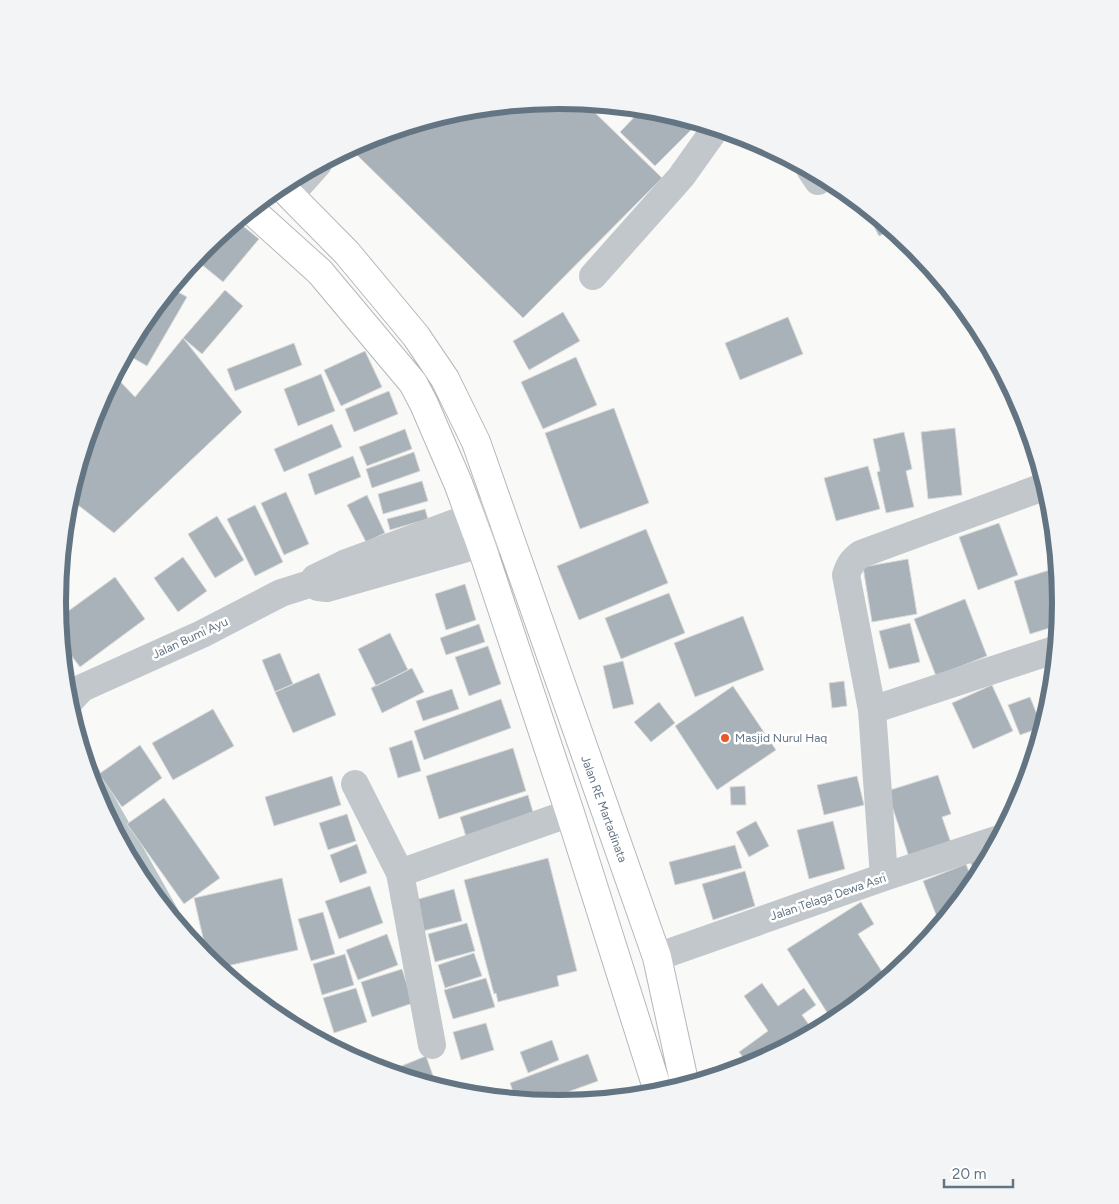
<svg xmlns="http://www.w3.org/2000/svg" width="1119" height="1204" viewBox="0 0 1119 1204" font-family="Figtree,sans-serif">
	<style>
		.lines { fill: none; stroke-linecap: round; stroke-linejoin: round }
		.stream { stroke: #bac6ca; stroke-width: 7 }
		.building { fill: #a9b2b9; stroke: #dbdbd9 }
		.highway-casing { stroke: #b3b8bc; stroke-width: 30 }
		.minor { stroke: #c2c7cb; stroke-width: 28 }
		.highway { stroke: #fff; stroke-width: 28 }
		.poi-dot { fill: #e95727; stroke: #fff; stroke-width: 2 }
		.labels { text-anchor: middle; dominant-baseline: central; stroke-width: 5; stroke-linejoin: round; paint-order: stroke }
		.street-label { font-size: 12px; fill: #637483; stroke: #fff }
		.poi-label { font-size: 12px; fill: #637483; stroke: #fff; text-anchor: start }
		.rim { fill: none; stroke: #637483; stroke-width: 6 }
	</style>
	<rect width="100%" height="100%" fill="#f9f9f7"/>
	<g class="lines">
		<path class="stream" d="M80 743 193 943"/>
	</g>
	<path class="building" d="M560 100 585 103 662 178 523 318 356 154 373 137 462 110Z
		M643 108 658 110 699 122 655 166 620 132Z
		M867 208 893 229 879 236 865 209Z
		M237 221 259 239 223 282 195 259 205 247Z
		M171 288 187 297 147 366 126 354 142 323Z
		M225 290 243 306 202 354 183 338Z
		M563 312 580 341 529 370 513 341Z
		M788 317 803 354 740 380 725 343Z
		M183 338 242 412 114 533 69 498 96 410 114 375 135 397Z
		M294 343 302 365 235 391 227 369Z
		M365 351 382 387 341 406 324 370Z
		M576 357 597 405 543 429 521 382Z
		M321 374 335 411 298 426 284 389Z
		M389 391 398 414 354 432 345 409Z
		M614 408 649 503 580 529 545 433Z
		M332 424 342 447 284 472 274 449Z
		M955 428 962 495 928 499 921 432Z
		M405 429 412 449 367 466 359 447Z
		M904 432 912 469 906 471 914 507 886 513 877 472 880 471 873 439Z
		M414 452 420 471 372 488 366 469Z
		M353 456 361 477 315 495 308 474Z
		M868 466 880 509 836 521 824 478Z
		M422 481 428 501 383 514 378 494Z
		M286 492 309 544 284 555 261 503Z
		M367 495 385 533 366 542 347 505Z
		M255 505 283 562 255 576 227 519Z
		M425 509 428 519 390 530 387 519Z
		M217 516 244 560 215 578 188 534Z
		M999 523 1018 575 978 590 959 537Z
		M646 529 668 583 579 620 557 566Z
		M183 557 207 591 178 612 154 578Z
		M908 559 917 614 872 622 863 567Z
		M1056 568 1059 578 1061 602 1059 625 1030 634 1014 581Z
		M115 577 145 619 80 667 61 642 58 599 67 612Z
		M465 584 476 620 446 630 435 594Z
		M669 593 685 633 621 659 605 618Z
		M965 599 987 656 936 676 914 619Z
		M743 616 764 670 695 697 674 643Z
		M910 623 920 662 889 669 879 631Z
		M479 624 485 642 446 655 440 638Z
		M390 633 408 670 376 686 358 649Z
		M488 646 501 684 469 696 455 657Z
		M280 653 293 684 275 692 262 660Z
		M623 661 634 704 613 709 603 666Z
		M412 668 424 692 382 713 371 688Z
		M319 673 336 715 293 733 275 692Z
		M844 681 847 706 832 708 829 683Z
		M992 685 1013 731 973 749 952 703Z
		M733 686 776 750 717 790 675 726Z
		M452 689 459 709 423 721 416 701Z
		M1030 697 1042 727 1020 735 1008 705Z
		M501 699 511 728 424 760 414 731Z
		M659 702 675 723 651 742 634 722Z
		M213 709 234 746 173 780 152 743Z
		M412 740 421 771 398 778 389 748Z
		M140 745 162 778 122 807 99 774Z
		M513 748 526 791 439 819 426 776Z
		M938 775 951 814 942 817 951 843 909 857 887 791Z
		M332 776 341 805 274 826 265 797Z
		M857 776 864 805 824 815 817 785Z
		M745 786 746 805H731L730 787Z
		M528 795 535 819 467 840 460 817Z
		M164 798 220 878 184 904 127 824Z
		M347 814 356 841 328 850 319 823Z
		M756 821 769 846 749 857 736 832Z
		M833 821 845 869 809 879 797 830Z
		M357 844 367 873 340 883 330 855Z
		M735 845 742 868 675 885 669 862Z
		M992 852 977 880 970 861Z
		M548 858 577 971 557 976 559 986 498 1002 496 993 494 994 464 880Z
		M966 864 974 885 940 925 923 881Z
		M745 871 755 906 713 920 702 884Z
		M282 878 298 950 218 968 208 960 194 898Z
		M370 886 383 923 339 939 325 901Z
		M454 889 462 921 423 931 415 900Z
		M861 902 874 924 858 934 886 978 828 1014 787 949Z
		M323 912 335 954 311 961 298 919Z
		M467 923 475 951 435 962 428 934Z
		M387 934 398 965 358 980 346 950Z
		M474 953 482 976 445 988 438 965Z
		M345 954 354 985 322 995 313 964Z
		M402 969 413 1003 372 1017 361 982Z
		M486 978 495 1007 453 1019 444 990Z
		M762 983 778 1006 804 988 816 1005 802 1015 812 1029 786 1047 750 1066 739 1052 768 1031 744 996Z
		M356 988 367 1022 334 1033 323 998Z
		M486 1023 494 1050 461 1060 453 1032Z
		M552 1040 559 1060 528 1073 520 1052Z
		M588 1054 598 1081 540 1102 516 1100 510 1083Z
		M426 1056 437 1087 396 1074 394 1069Z"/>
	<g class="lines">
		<defs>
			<path id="highway" d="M280 185 347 253 416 336 445 379 476 442 657 957 685 1086
				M250 209 320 272 413 383 424 404 458 483 481 545 570 813 659 1094"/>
		</defs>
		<use href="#highway" class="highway-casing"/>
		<path class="minor" d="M810 169 818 181
			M291 194 318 164
			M593 276 681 177 716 128
			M498 507 344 564 315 578 318 587 327 588 509 536
			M68 703 82 688 202 634 281 593 316 582
			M872 710 1057 649
			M355 784 400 873 432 1045
			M400 873 570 813
			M884 877 872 710 846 575C849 566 852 560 861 554L1046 486
			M657 957 884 877 999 839"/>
		<use href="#highway" class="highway"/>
	</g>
	<circle class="poi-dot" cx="725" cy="738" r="5"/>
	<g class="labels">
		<g class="street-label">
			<text transform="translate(190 638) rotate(-25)">Jalan Bumi Ayu</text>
			<text transform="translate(604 809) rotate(70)">Jalan RE Martadinata</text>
			<text transform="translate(828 897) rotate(-19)">Jalan Telaga Dewa Asri</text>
		</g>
		<g class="poi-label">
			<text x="735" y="738">Masjid Nurul Haq</text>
		</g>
	</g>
	<path d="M0 0H1119V1204H0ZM66 602a493 493 0 1 1 986 0a493 493 0 1 1-986 0Z" fill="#f3f4f5" fill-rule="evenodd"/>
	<path class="rim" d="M66 602a493 493 0 1 1 986 0a493 493 0 1 1-986 0Z"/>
	<path d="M944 1179v8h69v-8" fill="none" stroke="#637483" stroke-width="2.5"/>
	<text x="952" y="1179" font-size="15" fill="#637483" stroke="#ffffff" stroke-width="4" paint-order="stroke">20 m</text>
</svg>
